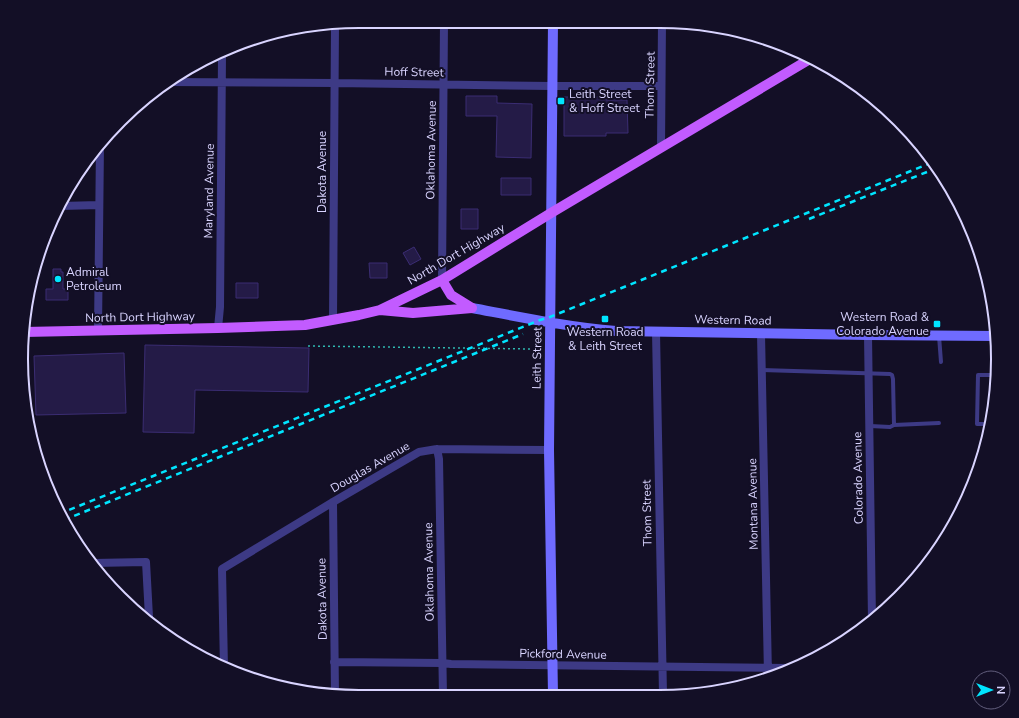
<svg xmlns="http://www.w3.org/2000/svg" width="1019" height="718" viewBox="0 0 1019 718" font-family="'Nunito Sans',sans-serif">
	<style>
		.building { fill: #241b47; stroke: #3b2d73 }
		.lines { fill: none; stroke-linecap: round; stroke-linejoin: round }
		.path { stroke: #2fb8b0; stroke-width: 1.5; stroke-dasharray: 2 3; stroke-linecap: butt }
		.lane { stroke: #3d3a85; stroke-width: 4 }
		.street { stroke: #3d3a85; stroke-width: 8 }
		.secondary { stroke: #6f6bff; stroke-width: 10 }
		.primary { stroke: #c25bff; stroke-width: 10 }
		.rail { stroke: #00e5ff; stroke-width: 2.5; stroke-dasharray: 6 5; stroke-linecap: butt }
		.poi-dot { fill: #00e5ff; stroke: #130f26; stroke-width: 1.5 }
		.labels { text-anchor: middle; dominant-baseline: central; stroke-width: 4; stroke-linejoin: round; paint-order: stroke }
		.street-label { font-size: 12px; fill: #d9d4ff; stroke: #130f26 }
		.poi-label { font-size: 12px; fill: #d9d4ff; stroke: #130f26; text-anchor: start }
		.rim { fill: none; stroke: #d9d4ff; stroke-width: 2 }
	</style>
	<rect width="100%" height="100%" fill="#130f26"/>
	<path class="building" d="M466 96H497V103L532 104 531 158 496 157 497 116H466Z
		M564 97H606V100H627L628 133H606V136H564Z
		M501 178H531V195H501Z
		M461 209H478V229H461Z
		M414 247 421 259 410 265 403 253Z
		M369 263H387V278H370Z
		M53 269H61V272H63V289H68V300H46V289H53Z
		M236 283H258V298H236Z
		M145 345 309 348 308 392 195 390 194 433 143 432Z
		M124 353 126 413 36 415 34 356Z"/>
	<g class="lines">
		<path class="path" d="M308 346 532 349"/>
		<path class="lane" d="M939 336 941 362
			M762 370 890 374 892 375 893 379 894 425 890 427 870 426
			M990 424H977L978 375H997
			M894 425 939 423"/>
		<path class="street" d="M166 82 335 83 552 86H661
			M661 148 662 21
			M61 206 99 205
			M442 280 444 21
			M333 320 335 24
			M218 328 220 307 222 55
			M98 331 100 144
			M656 332 663 694
			M761 334 768 675
			M868 335 872 620
			M437 449 439 459 443 696
			M333 502 335 696
			M93 563 146 562 149 617 148 622
			M334 662 442 663 451 664 791 668
			M224 668 222 569 333 502 419 452 437 449 549 450"/>
		<path class="secondary" d="M553 21 549 450 553 695
			M472 308C520 317 568 327 616 331L868 335 996 336"/>
		<path class="primary" d="M442 280 451 295 472 308
			M380 310 413 313 472 308
			M24 332 218 328 305 325 359 315 380 310 442 280 551 213 810 59"/>
		<path class="rail" d="M809 219 937 168
			M59 514 540 320 550 317 933 162
			M64 520 523 334"/>
	</g>
	<g class="poi-dot">
		<rect x="557" y="97" width="8" height="8" rx="2"/>
		<circle cx="58" cy="279" r="4"/>
		<rect x="601" y="315" width="8" height="8" rx="2"/>
		<rect x="933" y="320" width="8" height="8" rx="2"/>
	</g>
	<g class="labels">
		<g class="street-label">
			<text transform="translate(414 72) rotate(1)">Hoff Street</text>
			<text transform="translate(650 85) rotate(-89)">Thom Street</text>
			<text transform="translate(431 150) rotate(-89)">Oklahoma Avenue</text>
			<text transform="translate(322 172) rotate(-90)">Dakota Avenue</text>
			<text transform="translate(209 191) rotate(-89)">Maryland Avenue</text>
			<text transform="translate(456 254) rotate(-30)">North Dort Highway</text>
			<text transform="translate(140 317) rotate(-1)">North Dort Highway</text>
			<text transform="translate(733 320) rotate(1)">Western Road</text>
			<text transform="translate(537 358) rotate(-89)">Leith Street</text>
			<text transform="translate(370 467) rotate(-30)">Douglas Avenue</text>
			<text transform="translate(858 478) rotate(-91)">Colorado Avenue</text>
			<text transform="translate(753 504) rotate(-91)">Montana Avenue</text>
			<text transform="translate(647 513) rotate(-91)">Thom Street</text>
			<text transform="translate(429 572) rotate(-91)">Oklahoma Avenue</text>
			<text transform="translate(322 599) rotate(-91)">Dakota Avenue</text>
			<text transform="translate(563 654) rotate(1)">Pickford Avenue</text>
		</g>
		<g class="poi-label">
			<text x="569" y="94">Leith Street<tspan x="569" dy="14">&amp; Hoff Street</tspan></text>
			<text x="66" y="272">Admiral<tspan x="66" dy="14">Petroleum</tspan></text>
			<text x="929" y="317" text-anchor="end">Western Road &amp;<tspan x="929" dy="14">Colorado Avenue</tspan></text>
			<text x="605" y="332" text-anchor="middle">Western Road<tspan x="605" dy="14">&amp; Leith Street</tspan></text>
		</g>
	</g>
	<path d="M0 0H1019V718H0ZM359 28H660A331 331 0 0 1 991 359V359A331 331 0 0 1 660 690H359A331 331 0 0 1 28 359V359A331 331 0 0 1 359 28Z" fill="#130f26" fill-rule="evenodd"/>
	<path class="rim" d="M359 28H660A331 331 0 0 1 991 359V359A331 331 0 0 1 660 690H359A331 331 0 0 1 28 359V359A331 331 0 0 1 359 28Z"/>
	<g transform="translate(991 690) rotate(90)"><circle r="19" fill="#130f26" stroke="#625e7d"/>
	<path d="M0-3L7 15L0 10L-7 15Z" fill="#00e5ff"/>
	<text y="-6" font-size="11" font-weight="bold" text-anchor="middle" fill="#d9d4ff">N</text>
	</g>
</svg>
